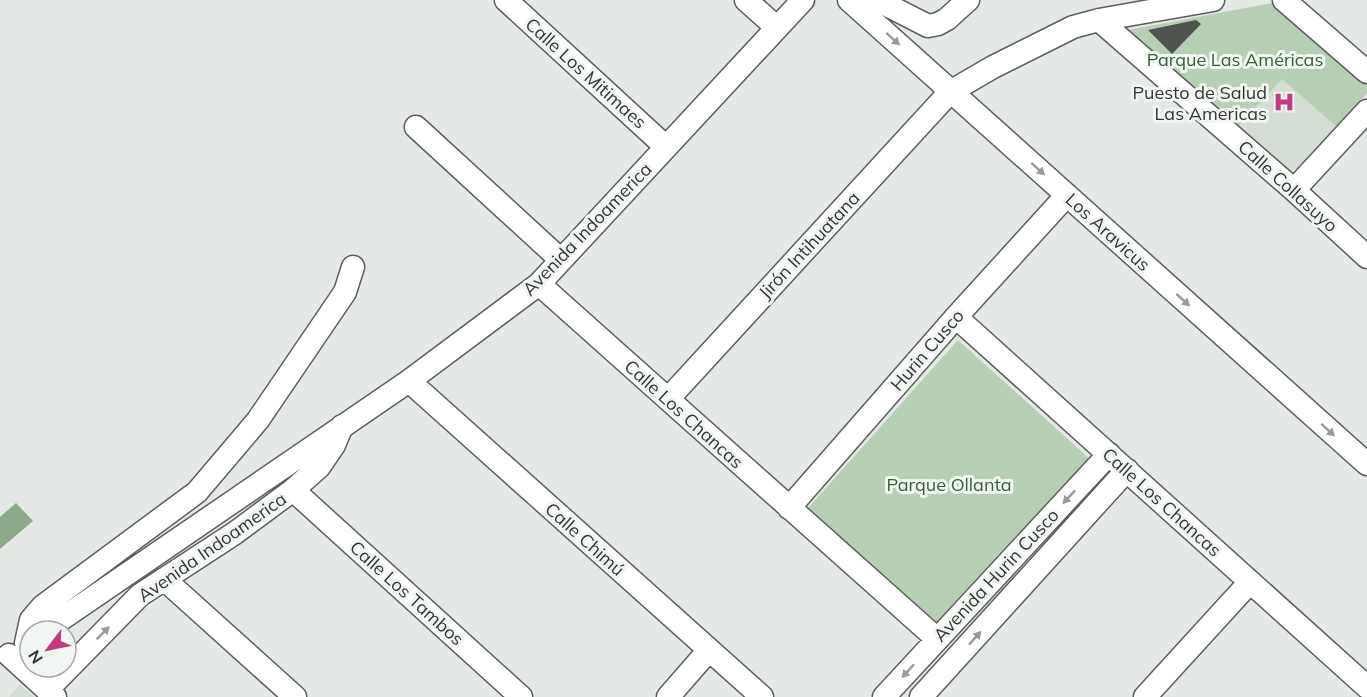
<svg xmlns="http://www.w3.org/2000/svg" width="1367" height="697" viewBox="0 0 1367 697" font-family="Mulish,sans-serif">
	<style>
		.built { fill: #d4ddd3 }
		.green { fill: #b7cfb4 }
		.water { fill: #8ea88c }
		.building { fill: #505450 }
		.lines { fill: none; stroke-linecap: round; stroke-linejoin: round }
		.minor-casing { stroke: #5c5f5c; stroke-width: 25 }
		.minor { stroke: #fff; stroke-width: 22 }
		.oneway { fill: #9a9a9a }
		.labels { text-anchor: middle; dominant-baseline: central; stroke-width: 6; stroke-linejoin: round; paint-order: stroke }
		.park-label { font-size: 18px; fill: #385f36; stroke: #f2f6f2 }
		.street-label { font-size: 18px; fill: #343634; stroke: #f2f6f2 }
		.poi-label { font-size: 18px; fill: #343634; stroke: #f2f6f2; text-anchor: end }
	</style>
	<rect width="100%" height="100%" fill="#e5e9e5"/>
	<path class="built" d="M1282 78 1337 127 1298 169 1288 171 1238 126Z
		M20 684 34 697H9Z"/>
	<path class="green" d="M1277 2 1367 80V93L1337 127 1282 79 1238 126 1128 30Z
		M958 340 1091 460 940 628 808 508Z"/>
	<path class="water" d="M16 503 33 521 0 549V517Z"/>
	<path class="building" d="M1196 20 1201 24 1172 54 1148 30Z"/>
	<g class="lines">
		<defs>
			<path id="minor" d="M506 0 666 147
				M746 0 777 28
				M849 0 1367 464
				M869 0 883 3 928 26 938 24 947 19 968 0
				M1284 0 1367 72
				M1099 20 1294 190 1367 257
				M416 127 561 260
				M1294 190 1367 111
				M539 284 937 639
				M956 317 1367 687
				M409 381 762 697
				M668 399 950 92 993 67 1073 27 1099 20 1213 0
				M293 490 521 697
				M789 508 956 317 1067 195
				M164 579 295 697
				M44 631 409 381 539 284 803 0
				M26 643 31 620 43 606 197 492 258 420 345 292 353 267
				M9 655 55 697
				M47 690 140 595 235 533 293 490 319 467 334 445 342 426
				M668 697 709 650
				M884 697 1109 454
				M921 697 1127 470
				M1145 697 1250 582"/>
		</defs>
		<use href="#minor" class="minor-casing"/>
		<use href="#minor" class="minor"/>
	</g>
	<defs><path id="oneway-solid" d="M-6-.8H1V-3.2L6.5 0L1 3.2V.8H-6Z" transform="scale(1.5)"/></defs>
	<g class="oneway">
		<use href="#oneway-solid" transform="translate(893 39) rotate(42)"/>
		<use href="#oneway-solid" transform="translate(1038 169) rotate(42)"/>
		<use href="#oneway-solid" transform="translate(1183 300) rotate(42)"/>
		<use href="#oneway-solid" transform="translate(1328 430) rotate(42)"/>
		<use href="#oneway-solid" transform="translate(1069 497) rotate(133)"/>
		<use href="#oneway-solid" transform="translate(103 633) rotate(-45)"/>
		<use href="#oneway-solid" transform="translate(975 638) rotate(-48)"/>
		<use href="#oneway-solid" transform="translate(908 671) rotate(132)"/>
	</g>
	<defs>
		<symbol id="hospital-bare" viewBox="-9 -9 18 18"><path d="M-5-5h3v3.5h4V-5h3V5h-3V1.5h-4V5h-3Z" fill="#bf3a7e" stroke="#f2f6f2" stroke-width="2.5" paint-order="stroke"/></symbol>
	</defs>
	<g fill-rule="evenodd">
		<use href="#hospital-bare" x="1269" y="87" width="30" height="30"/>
	</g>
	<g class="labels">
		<g class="park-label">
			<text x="1235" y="59">Parque Las Américas</text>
			<text x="949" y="484">Parque Ollanta</text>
		</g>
		<g class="street-label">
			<text transform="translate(586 73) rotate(42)">Calle Los Mitimaes</text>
			<text transform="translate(1288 186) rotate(42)">Calle Collasuyo</text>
			<text transform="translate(587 229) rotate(-46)">Avenida Indoamerica</text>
			<text transform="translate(1108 232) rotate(42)">Los Aravicus</text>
			<text transform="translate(809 245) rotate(-47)">Jirón Intihuatana</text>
			<text transform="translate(927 350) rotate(-49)">Hurin Cusco</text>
			<text transform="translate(684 414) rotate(42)">Calle Los Chancas</text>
			<text transform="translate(1162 502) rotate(42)">Calle Los Chancas</text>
			<text transform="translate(585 539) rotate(42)">Calle Chimú</text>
			<text transform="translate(212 547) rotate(-35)">Avenida Indoamerica</text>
			<text transform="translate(996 575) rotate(-47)">Avenida Hurin Cusco</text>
			<text transform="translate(407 593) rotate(42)">Calle Los Tambos</text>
		</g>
		<g class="poi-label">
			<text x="1267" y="92">Puesto de Salud<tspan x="1267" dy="21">Las Americas</tspan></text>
		</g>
	</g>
	<g transform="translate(48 649) rotate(238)"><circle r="28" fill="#f2f6f2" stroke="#a6a9a6" stroke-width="1.5"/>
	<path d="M0-4.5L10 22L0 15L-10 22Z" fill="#bf3a7e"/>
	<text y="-9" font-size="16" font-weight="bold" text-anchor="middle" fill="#343634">N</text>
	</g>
</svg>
